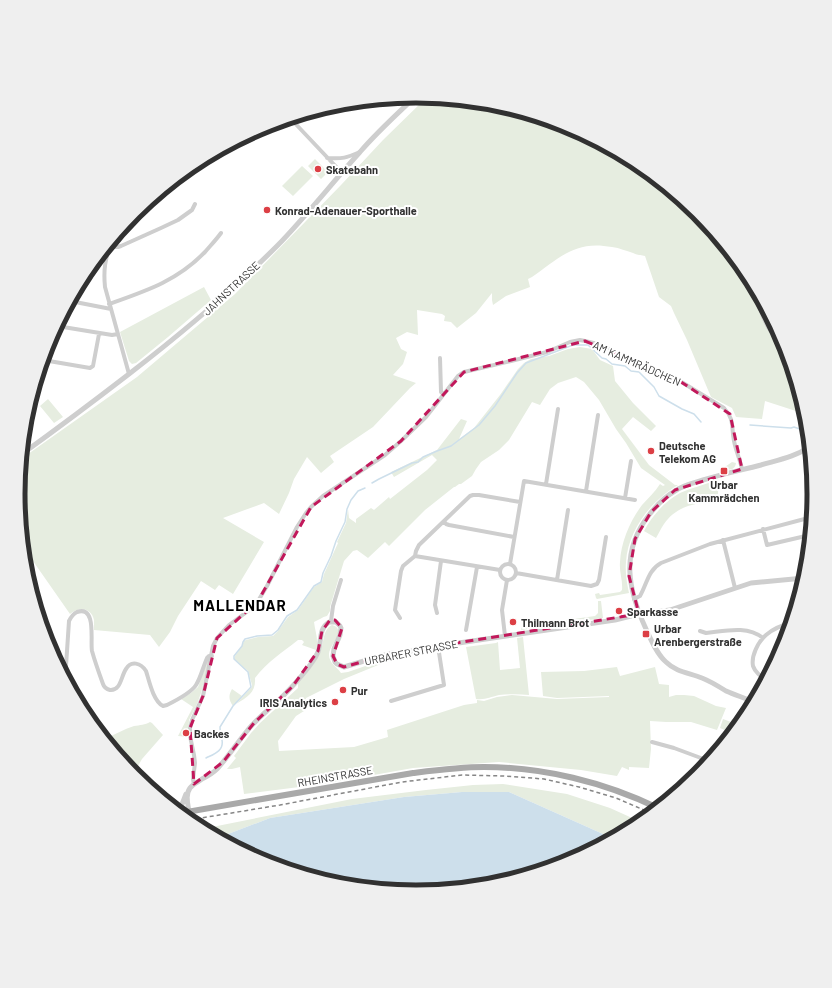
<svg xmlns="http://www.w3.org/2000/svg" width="832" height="988" viewBox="0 0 832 988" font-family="Barlow,sans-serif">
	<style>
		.green { fill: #e6ede0 }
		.water { fill: #cddfeb }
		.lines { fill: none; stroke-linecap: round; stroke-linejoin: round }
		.stream { stroke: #cddfeb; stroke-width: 1.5 }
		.minor { stroke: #cecece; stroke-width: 4 }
		.tertiary { stroke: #cecece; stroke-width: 5 }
		.primary { stroke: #a9a9a9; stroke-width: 6 }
		.rail { stroke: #868686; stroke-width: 1.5; stroke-dasharray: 4 3; stroke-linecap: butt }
		.marked { fill: none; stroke: #c2185b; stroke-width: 3; stroke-dasharray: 8 5; stroke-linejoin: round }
		.poi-dot { fill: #dc3f45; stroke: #fff; stroke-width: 1.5 }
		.labels { text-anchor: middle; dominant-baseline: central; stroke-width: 4; stroke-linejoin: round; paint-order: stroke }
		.poi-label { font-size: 11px; font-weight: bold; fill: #313131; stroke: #fff; text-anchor: start }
		.street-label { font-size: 11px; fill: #313131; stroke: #fff }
		.district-label { font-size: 15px; font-weight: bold; letter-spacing: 1px; fill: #000; stroke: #fff }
		.rim { fill: none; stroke: #313131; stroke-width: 5 }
	</style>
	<rect width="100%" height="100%" fill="#fff"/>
	<path class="green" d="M427 97 494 104 569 126 637 163 698 213 747 273 784 342 802 401 800 402 799 412 765 401 762 419 736 417 732 408 711 397 687 340 674 313 671 306 659 297 645 256C641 255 637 255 633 253 626 251 620 248 612 247 575 240 561 257 532 277L528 279 530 287 506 296 493 305 492 300V293L476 313 457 328 451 322 444 321 445 316 442 314 417 310 418 335 407 332 396 338 401 349 407 352 403 364 393 375 416 383 410 388 373 427 330 456 334 462 321 473 307 457 294 479 289 493 279 514 264 503 223 518 264 542 233 594 219 585 215 590 201 581 178 616 170 632 159 647 150 635 94 630C94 627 94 623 94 620 91 607 78 607 70 614L26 551 23 540 18 494 21 459 137 377 235 294 341 185 383 140Z
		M315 159 328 172 321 179 308 166Z
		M302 166 313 176 293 196 282 186Z
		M204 287 211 300 168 337 136 363 132 364 129 361 120 332Z
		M580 347 592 349 600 360 613 366 615 381 633 403 656 426 651 431 633 417 622 429 649 465 675 485H678C651 501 628 530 626 562 625 573 627 583 629 593L597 599 596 598 595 594 599 593 600 595 620 592 622 590C623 581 619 572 620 562 621 542 630 521 642 505 648 498 655 492 660 484L663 486 665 485 641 468 626 443 616 429 599 400 584 382 576 377 558 383 550 389 540 405 532 402 509 440 499 450 481 462 476 469 472 476 461 484H459L455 487H454L425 510 389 546 385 542 368 558 357 550 353 551 344 561 330 607V611L327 616C322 617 319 620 314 622 315 631 319 640 316 650L302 645 304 642 302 640H298C283 652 267 662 255 678 256 692 248 697 236 704L252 687V685L248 671 234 659 235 656 242 646 244 641 246 640 258 637 273 636 278 631 288 617 298 610 314 587 322 582 324 574 338 543 337 542 346 523 348 509 349 518 356 523V519L371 508 374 510 389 497 390 499 427 470 437 460 432 455 394 477 391 472 437 450 461 419 467 421 459 439 474 428 500 395 518 369 524 363 531 359 549 356 568 349Z
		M48 399 63 417 54 423 40 406Z
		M732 462 736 463C735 471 728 470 723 469H722Z
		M715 481 718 489V501C697 503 677 505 664 524 661 528 659 533 656 538L644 531C652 516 665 501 680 493 691 488 703 485 715 481Z
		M598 601H601L603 618 521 630 522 625 538 624 595 616 598 613Z
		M332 625C348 629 328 646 329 655 329 663 337 667 341 673L348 672 374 663 387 660 388 661 344 679 306 698 304 711 296 716 278 741 279 751 354 747 388 737 387 730 464 705 477 703V700L484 701 497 697 512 695 557 699 609 697V696L557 698 543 696 541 672 584 671 617 667 620 676 655 667 659 684 669 685V697L676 695H684L694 696 716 706 726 708 717 730 691 722H666L650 721 651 749 649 768 629 767V770L622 767 617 776 581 770 499 762 413 768 323 784 244 794 240 767 232 769H227L236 758 234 756 251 733 260 723 298 688V683C306 673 317 662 321 650 324 642 323 629 332 625Z
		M523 637 529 695C519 694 509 694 499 695 490 697 486 700 476 699L466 647 496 643 498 642 500 670 520 668 517 638Z
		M208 659H209L201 693 197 704 189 720 188 737 178 736 193 707 181 699 191 693 198 687Z
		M232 689 242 696 233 706C229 700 228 696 232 689Z
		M723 719 731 722 732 719 741 722 729 737 725 735 727 731 720 728Z
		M150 722 152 723 163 735 142 759 134 773 124 756 120 758 104 739C114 735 124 729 134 726 140 725 145 725 150 722Z
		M503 784 567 794 610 808 641 822 637 825 612 838 509 792H462L404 797 270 818 223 836 216 832 213 835 202 829 352 799 426 790 473 785Z"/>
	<path class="water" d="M462 792H509L612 838 568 862 493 884 416 892 338 884 263 862 213 835 216 832 223 836 270 818 404 797Z"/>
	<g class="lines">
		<path class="stream" d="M750 425 791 428 794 427 808 432
			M372 483 379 479 412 463 418 462 423 457 437 451 451 446 479 425 495 406 517 373 526 363 573 345H588L602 358 606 359 612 364 625 366 631 371 639 372 654 387 659 396 682 409 694 414 701 422
			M206 758C214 754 224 751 222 740 221 736 220 732 220 727L233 706 251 687 248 672 234 659V656L242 646 243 642 245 639 257 636 272 635 278 630 287 616 297 610 314 586 321 582 323 573 331 556 336 541 345 522 347 509 351 500 358 491 365 488
			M154 792 156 789"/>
		<path class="minor" d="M290 118 342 173
			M327 158C343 159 346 158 360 152
			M111 241C106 259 103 267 105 287L129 374
			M106 247H118L121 246 161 228 178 220 192 210 195 204
			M70 301 111 309
			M109 304C146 291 177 281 205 252 210 246 216 240 221 233
			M57 326 112 335 118 334
			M440 358 441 392 444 394
			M43 360 90 368 93 366 99 334
			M546 484 558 409
			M586 491 598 415
			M625 498 631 461
			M444 521 446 524 449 525 514 537
			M763 529 767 545 810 535
			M723 540 735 588
			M415 556 416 551 419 545 470 496 473 495H479L520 502
			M500 572a8 8 0 1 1 16 0a8 8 0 1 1-16 0Z
			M510 564 524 481 635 500
			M516 573 591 586 597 584 599 580 606 537
			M557 580 568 510
			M634 599 640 596C647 584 648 570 661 563L710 544 812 517
			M437 613 435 605 441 561
			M400 618 395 610 401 571 403 566 415 556 500 570
			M331 621 333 606 341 580
			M466 630 477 567
			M700 631 706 633C725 631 747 625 763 638
			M505 636 502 610 507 580
			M64 674 66 666 69 621C71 617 73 614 77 612 97 605 90 642 92 651 95 662 99 673 103 684 104 687 106 689 110 690 121 691 121 676 126 669 131 660 141 663 146 671 149 680 153 701 163 706L167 705C175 701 191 693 196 685 201 677 203 667 207 658L209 656H212
			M766 679C761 677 755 672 753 666 751 656 758 642 766 635 773 629 782 625 791 623
			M391 701 444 685 438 646
			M652 742 674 748 709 761
			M194 784 193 779 195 763 194 755 190 736V728L192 720 203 696 213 646 217 638 229 625 248 611 258 601 267 586 297 527 306 513 311 507 323 496 385 455 401 441 426 417 458 376 464 372 511 361 547 352 570 342 580 340 585 341 598 344 675 378 724 408C735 420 731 427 734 441 736 451 740 460 742 469
			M173 807 175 806"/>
		<path class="tertiary" d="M757 292C760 310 767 333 784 343
			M22 454C58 428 94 401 129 374 181 334 231 292 278 245 307 215 332 183 360 152 377 132 397 114 416 96
			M754 702C745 698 735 695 726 691 718 686 710 681 702 678 690 673 676 672 666 662 657 654 651 640 646 629 628 590 620 552 649 515 656 506 664 497 675 491 683 485 693 483 703 480 722 474 742 470 761 465 778 460 795 457 809 447
			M178 811 181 807 186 794
			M189 812C188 804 185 795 190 788 193 784 198 782 202 779 208 776 213 773 217 769 228 757 237 743 247 731 258 717 272 707 284 695 294 685 313 664 318 652 322 641 318 629 329 622H336L340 626 341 628 340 635 334 649 333 656 335 662 337 664 344 667 374 658 393 653H401L438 646 615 620 639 614 670 610 751 583 804 578"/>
		<path class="primary" d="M181 813 413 773C437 770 460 767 484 767 543 767 604 782 658 808"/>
		<path class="rail" d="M189 820 280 805 402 782 462 775 504 776 544 779 579 787 616 798 651 813"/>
	</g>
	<path class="marked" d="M585 341 675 378 730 414 742 469 675 490 651 512 635 539 629 576 639 614 393 653 344 667 337 664 333 656 342 628 335 620H330L322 631 318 651 292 687 254 723 223 762 194 784 190 728 203 696 217 638 258 601 311 507 401 441 464 372Z"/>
	<g class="poi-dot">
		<circle cx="318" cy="169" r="4"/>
		<circle cx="267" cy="210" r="4"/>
		<circle cx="651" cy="451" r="4"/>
		<rect x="720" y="467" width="8" height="8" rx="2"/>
		<circle cx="619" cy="611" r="4"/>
		<circle cx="513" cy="622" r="4"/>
		<rect x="642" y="630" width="8" height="8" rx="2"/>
		<circle cx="343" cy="690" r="4"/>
		<circle cx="335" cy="702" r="4"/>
		<circle cx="186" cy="733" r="4"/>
	</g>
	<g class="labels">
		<g class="poi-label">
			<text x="326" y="169">Skatebahn</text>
			<text x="275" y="210">Konrad-Adenauer-Sporthalle</text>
			<text x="659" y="445">Deutsche<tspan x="659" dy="13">Telekom AG</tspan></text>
			<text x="724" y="484" text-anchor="middle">Urbar<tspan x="724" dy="13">Kammrädchen</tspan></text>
			<text x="627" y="611">Sparkasse</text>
			<text x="521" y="622">Thilmann Brot</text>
			<text x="654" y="628">Urbar<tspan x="654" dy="13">Arenbergerstraße</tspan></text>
			<text x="351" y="690">Pur</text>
			<text x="327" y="702" text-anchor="end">IRIS Analytics</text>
			<text x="194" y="733">Backes</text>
		</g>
		<g class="street-label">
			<text transform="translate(231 288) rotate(-43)">JAHNSTRASSE</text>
			<text transform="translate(637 363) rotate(24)">AM KAMMRÄDCHEN</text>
			<text transform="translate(411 652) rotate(-11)">URBARER STRASSE</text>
			<text transform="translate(335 776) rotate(-10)">RHEINSTRASSE</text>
		</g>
		<g class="district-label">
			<text x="240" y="605">MALLENDAR</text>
		</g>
	</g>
	<path d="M0 0H832V988H0ZM25 494a391 391 0 1 1 782 0a391 391 0 1 1-782 0Z" fill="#efefef" fill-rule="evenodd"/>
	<path class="rim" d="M25 494a391 391 0 1 1 782 0a391 391 0 1 1-782 0Z"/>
</svg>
